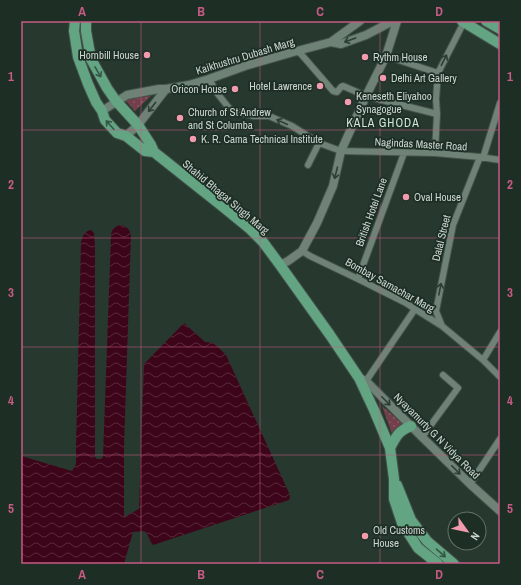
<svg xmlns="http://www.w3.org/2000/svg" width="521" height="585" viewBox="0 0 521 585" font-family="'Archivo Narrow',sans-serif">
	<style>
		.garden { fill: url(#garden-dots) }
		.water { fill: url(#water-waves) }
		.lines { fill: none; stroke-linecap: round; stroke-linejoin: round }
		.minor-casing { stroke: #44534b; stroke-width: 8 }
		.tertiary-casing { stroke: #44534b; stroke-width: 10 }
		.primary-casing { stroke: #44534b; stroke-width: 12 }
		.minor { stroke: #6e8276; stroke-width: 6 }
		.tertiary { stroke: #6e8276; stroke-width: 8 }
		.primary { stroke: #63a483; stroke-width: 10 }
		.oneway { stroke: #2d3f35 }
		.oneway2 { stroke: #365746 }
		.grid { fill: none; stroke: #c65b84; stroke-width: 1; stroke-opacity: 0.55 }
		.poi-dot { fill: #f29aae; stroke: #1d2e25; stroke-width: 1.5 }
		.labels { text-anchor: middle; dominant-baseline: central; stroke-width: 3.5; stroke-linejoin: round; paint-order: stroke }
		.poi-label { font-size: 11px; fill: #cdd7d1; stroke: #1d2e25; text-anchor: start }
		.street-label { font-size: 11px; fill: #cdd7d1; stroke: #1d2e25 }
		.neighbourhood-label { font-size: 12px; letter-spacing: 1px; fill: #d1e7da; stroke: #1d2e25 }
		.neatline { fill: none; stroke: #c65b84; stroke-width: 1.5 }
		.grid-label { font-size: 13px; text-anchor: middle; font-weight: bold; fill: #c65b84 }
	</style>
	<defs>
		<pattern id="garden-dots" width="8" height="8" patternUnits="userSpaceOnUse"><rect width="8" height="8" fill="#723f4b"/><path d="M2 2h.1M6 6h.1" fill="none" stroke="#855a64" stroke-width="1.8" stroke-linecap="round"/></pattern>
		<pattern id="water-waves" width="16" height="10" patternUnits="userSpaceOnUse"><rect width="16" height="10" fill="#3d051a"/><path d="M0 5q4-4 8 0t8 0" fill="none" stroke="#58293a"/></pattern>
	</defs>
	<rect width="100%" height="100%" fill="#27382e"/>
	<path class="garden" d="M152 95 135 111 125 100Z
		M382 406 404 425 392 434Z"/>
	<path class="water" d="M121 225C128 227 130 230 131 236L124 447V517L139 509 144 364 184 323 205 342 214 343 226 355 289 493 290 497 289 500 153 545C149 541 149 534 144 531L133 532 124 564H21V456L72 471 76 464V447L81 242C83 236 84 231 91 230L94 233 95 245V457L97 459H101L103 457 111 235C112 229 115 226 121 225Z"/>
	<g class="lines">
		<defs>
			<path id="minor" d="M297 51 301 54 333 91 337 92 341 87 343 86 366 96 437 114
				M386 56 438 73
				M209 79 217 93 229 108 233 111 254 116H269L292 126 319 143 341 151 435 153 480 157 500 160
				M435 153 437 114 436 99 438 73 464 22
				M483 158 500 103
				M308 165 319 143
				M302 251 310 256 358 279 406 303 415 309 442 326 483 360 500 377
				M358 279 404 153
				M442 326 436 311 453 225 480 157
				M483 360 500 332
				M366 381 415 309
				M422 437 458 388 443 375
				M470 484 500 439"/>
			<path id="tertiary" d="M331 42 341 44 366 35 393 21
				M102 111 127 95 159 89H166L189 85 209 79 245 66 297 51 331 42 360 21
				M126 136 138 125 166 89
				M280 265 288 261 302 251 317 223 333 186 341 151 366 96 386 56 397 21
				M359 378 366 381 422 437 470 484 500 511"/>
			<path id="primary" d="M75 21 74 31 78 57 88 84 96 102 102 111 105 120 117 133 126 136 145 151 154 152
				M86 21V31L91 59 107 88 116 101 138 125 151 145 154 152 222 206 249 228 263 242 280 265 330 335 359 378 374 410 390 448 394 479V499L402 523 418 548 438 564
				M462 21 500 44
				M486 21 500 29
				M390 448C396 437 398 431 411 426
				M397 485 411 520 427 541 454 564"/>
		</defs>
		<use href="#minor" class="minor-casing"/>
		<use href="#tertiary" class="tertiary-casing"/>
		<use href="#primary" class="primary-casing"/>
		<use href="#minor" class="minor"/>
		<use href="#tertiary" class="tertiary"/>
		<use href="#primary" class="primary"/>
	</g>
	<defs><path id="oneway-shaft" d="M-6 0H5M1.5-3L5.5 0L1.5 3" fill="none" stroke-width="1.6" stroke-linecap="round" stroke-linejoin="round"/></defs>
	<g class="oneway">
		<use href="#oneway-shaft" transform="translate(350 40) rotate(160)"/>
		<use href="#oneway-shaft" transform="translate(444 60) rotate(-63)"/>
		<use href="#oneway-shaft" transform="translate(152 107) rotate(128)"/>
		<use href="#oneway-shaft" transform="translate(282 122) rotate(-155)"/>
		<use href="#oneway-shaft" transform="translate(336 173) rotate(104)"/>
		<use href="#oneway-shaft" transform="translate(440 289) rotate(-79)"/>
		<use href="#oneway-shaft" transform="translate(386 401) rotate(45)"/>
		<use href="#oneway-shaft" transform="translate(456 470) rotate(45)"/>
	</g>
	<g class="oneway2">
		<use href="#oneway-shaft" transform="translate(98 72) rotate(60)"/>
		<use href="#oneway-shaft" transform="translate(110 125) rotate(-132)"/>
		<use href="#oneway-shaft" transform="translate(441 553) rotate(41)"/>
	</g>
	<path class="grid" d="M141 21V564M260 21V564M380 21V564M21 130H500M21 238H500M21 347H500M21 455H500"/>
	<g class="poi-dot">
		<circle cx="147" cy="55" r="4"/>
		<circle cx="365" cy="57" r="4"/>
		<circle cx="383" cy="78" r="4"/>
		<circle cx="320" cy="86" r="4"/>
		<circle cx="235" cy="89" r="4"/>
		<circle cx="348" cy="102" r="4"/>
		<circle cx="180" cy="118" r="4"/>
		<circle cx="193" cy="139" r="4"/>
		<circle cx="406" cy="197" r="4"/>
		<circle cx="365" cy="536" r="4"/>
	</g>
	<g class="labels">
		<g class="poi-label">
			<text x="139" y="55" text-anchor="end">Hornbill House</text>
			<text x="373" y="57">Rythm House</text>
			<text x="391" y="78">Delhi Art Gallery</text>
			<text x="312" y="86" text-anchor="end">Hotel Lawrence</text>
			<text x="227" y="89" text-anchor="end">Oricon House</text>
			<text x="356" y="96">Keneseth Eliyahoo<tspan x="356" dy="13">Synagogue</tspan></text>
			<text x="188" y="112">Church of St Andrew<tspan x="188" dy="13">and St Columba</tspan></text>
			<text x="201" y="139">K. R. Cama Technical Institute</text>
			<text x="414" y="197">Oval House</text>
			<text x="373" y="530">Old Customs<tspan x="373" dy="13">House</tspan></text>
		</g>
		<g class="street-label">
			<text transform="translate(245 56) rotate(-17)">Kaikhushru Dubash Marg</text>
			<text transform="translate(421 144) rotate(3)">Nagindas Master Road</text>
			<text transform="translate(226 197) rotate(40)">Shahid Bhagat Singh Marg</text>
			<text transform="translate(371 212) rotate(-70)">British Hotel Lane</text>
			<text transform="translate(441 238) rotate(-76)">Dalal Street</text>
			<text transform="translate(390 285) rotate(29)">Bombay Samachar Marg</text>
			<text transform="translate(437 436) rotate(45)">Nyayamurty G N Vidya Road</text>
		</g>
		<g class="neighbourhood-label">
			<text x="383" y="123">KALA GHODA</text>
		</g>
	</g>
	<rect width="521" height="585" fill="none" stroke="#1d2e25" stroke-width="44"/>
	<g transform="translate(467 531) rotate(123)"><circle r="19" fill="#1d2e25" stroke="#63726a"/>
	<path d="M0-3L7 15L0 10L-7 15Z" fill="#f29aae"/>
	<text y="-6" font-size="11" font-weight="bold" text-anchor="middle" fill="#cdd7d1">N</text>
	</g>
	<rect x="22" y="22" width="477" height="541" class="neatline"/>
	<g class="grid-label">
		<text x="82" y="16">A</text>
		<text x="201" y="16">B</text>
		<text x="320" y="16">C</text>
		<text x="439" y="16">D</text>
		<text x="11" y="81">1</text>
		<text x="510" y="81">1</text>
		<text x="11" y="189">2</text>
		<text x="510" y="189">2</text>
		<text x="11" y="297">3</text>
		<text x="510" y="297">3</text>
		<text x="11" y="405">4</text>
		<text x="510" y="405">4</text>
		<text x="11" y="513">5</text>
		<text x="510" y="513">5</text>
		<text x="82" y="579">A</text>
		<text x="201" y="579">B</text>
		<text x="320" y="579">C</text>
		<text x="439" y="579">D</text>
	</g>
</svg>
